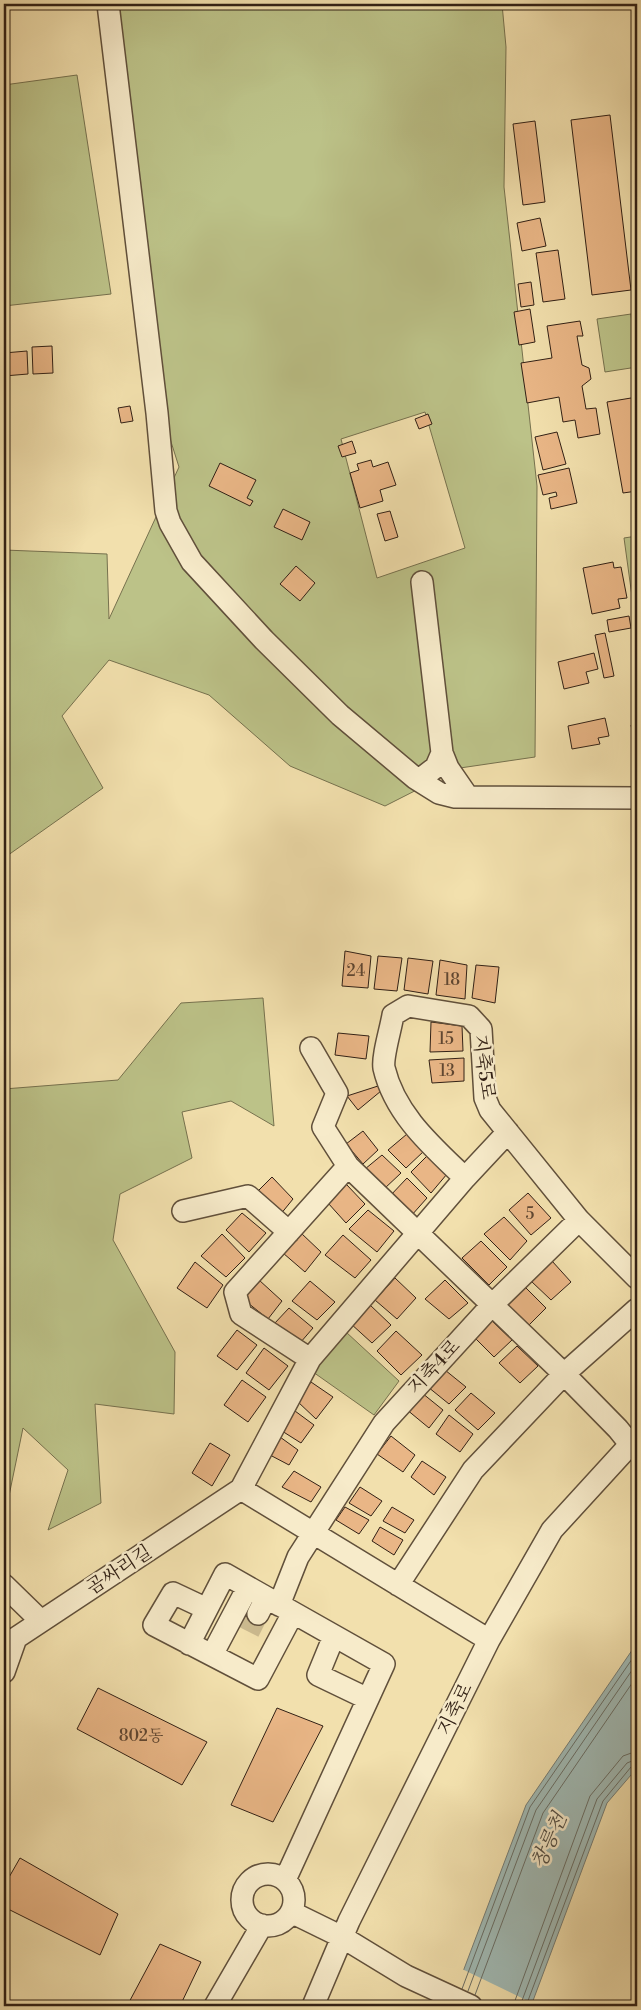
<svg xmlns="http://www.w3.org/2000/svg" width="641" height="2010" viewBox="0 0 641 2010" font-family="'Libre Bodoni','Noto Serif KR',serif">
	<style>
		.green { fill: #bcc288; stroke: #76714e; fill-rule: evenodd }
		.water { fill: #a0bab5; stroke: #747c75 }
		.pier { fill: #f2e0ad }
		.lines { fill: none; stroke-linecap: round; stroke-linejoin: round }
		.shore { stroke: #686d65; stroke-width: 1 }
		.building { fill: #e9b686; stroke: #312015 }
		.minor-tunnel { stroke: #cbba8f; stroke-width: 21; stroke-dasharray: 21 11; stroke-linecap: butt }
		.minor-casing { stroke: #61503b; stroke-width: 24 }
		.minor { stroke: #f7ebca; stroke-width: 21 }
		.labels { text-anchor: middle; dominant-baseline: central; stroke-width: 5; stroke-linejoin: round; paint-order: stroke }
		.number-label { font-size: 16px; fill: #5f4631 }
		.street-label { font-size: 19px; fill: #312015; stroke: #f7ebca }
		.water-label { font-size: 20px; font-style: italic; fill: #524e45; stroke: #f7ebca }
	</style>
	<rect width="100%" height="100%" fill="#f2e0ad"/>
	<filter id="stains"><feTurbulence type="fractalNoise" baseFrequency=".004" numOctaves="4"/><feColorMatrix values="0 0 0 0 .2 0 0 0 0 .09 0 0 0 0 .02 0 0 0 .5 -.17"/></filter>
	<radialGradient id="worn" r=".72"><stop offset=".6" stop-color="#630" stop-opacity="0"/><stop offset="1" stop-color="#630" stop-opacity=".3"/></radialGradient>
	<path class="green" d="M120 4H502L506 47 504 187 537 486 535 757 460 768 385 806 290 766 209 695 109 660 62 716 103 788 4 858V550L107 554 109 619 179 467 153 385 125 159ZM425 412 465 548 377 578 341 439Z
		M77 75 111 294 4 306V85Z
		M631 314 637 367 605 372 597 319Z
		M637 536V633L624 538Z
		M263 998 274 1126 231 1101 182 1112 192 1158 120 1194 113 1240 175 1352 174 1414 95 1404 101 1503 48 1530 68 1470 23 1428 4 1520V1089L118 1080 181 1003Z
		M346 1332 399 1381 374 1415 313 1372Z"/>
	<path class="water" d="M637 1643V1768L607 1803 531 2006H450L526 1805Z"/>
	<path class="pier" d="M462 1969 534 2004 533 2006H448Z"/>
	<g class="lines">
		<path class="shore" d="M462 1989 530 1807 637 1652
			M468 1991 536 1810 637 1663
			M475 1995 543 1813 637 1676
			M513 2006 590 1796 623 1756 637 1751
			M520 2006 597 1799 627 1763 637 1759
			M526 2006 603 1801 631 1767 637 1765"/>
	</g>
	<path class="building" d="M610 115 631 290 592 295 571 120Z
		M535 121 545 202 523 205 513 124Z
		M540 218 546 246 522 251 517 223Z
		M558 250 565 299 543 302 536 253Z
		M531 282 534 305 521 307 518 284Z
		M530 309 535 342 519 345 514 312Z
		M580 321 583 336H577L582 365 589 368 591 379 582 386 586 409 596 408 600 434 578 438 575 420 563 422 559 397 527 403 521 363 552 358 547 326Z
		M52 346 53 373 33 374 32 347Z
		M27 351 28 374 4 376V353Z
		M637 397V491L623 493 607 402Z
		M130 406 133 421 121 423 118 408Z
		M428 414 432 424 419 429 415 419Z
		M557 432 566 464 543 470 535 437Z
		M352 441 356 453 342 457 338 446Z
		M371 460 373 467 388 462 396 485 380 490 383 501 360 508 350 473 359 470 357 464Z
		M220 463 256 480 247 498 253 501 250 506 209 486Z
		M569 468 577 503 551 509 549 498 557 496 556 492 543 495 538 475Z
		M283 509 310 522 302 540 274 527Z
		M390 511 398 537 385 541 377 514Z
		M613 562 614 568 621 567 627 598 618 599 620 608 592 614 583 568Z
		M296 566 315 583 300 601 280 584Z
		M629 616 631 628 609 632 607 620Z
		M605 633 614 676 604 678 595 635Z
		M594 653 598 669 586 672 589 683 564 689 558 662Z
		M605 718 609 736 598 738 600 744 572 749 568 726Z
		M637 724V752H636L631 725Z
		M345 951 371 956 368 988 342 986Z
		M378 956 402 958 397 991 374 989Z
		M408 958 433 961 428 994 404 990Z
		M440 960 467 965 465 999 436 995Z
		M476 965 499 967 495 1003 472 998Z
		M431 1022 462 1026 463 1051 430 1052Z
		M338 1033 369 1036 366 1059 335 1055Z
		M464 1058V1081L432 1083 429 1060Z
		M378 1086 381 1091 358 1110 347 1096Z
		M363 1131 378 1150 363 1164 346 1144Z
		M407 1134 424 1151 406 1168 388 1150Z
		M382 1155 401 1173 384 1189 365 1169Z
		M428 1155 447 1174 431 1193 411 1172Z
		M272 1177 293 1199 280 1215 257 1192Z
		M407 1178 427 1198 411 1216 389 1197Z
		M346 1184 365 1204 346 1223 328 1203Z
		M528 1193 551 1218 531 1235 509 1210Z
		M368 1210 394 1231 377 1252 349 1229Z
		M242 1213 266 1233 249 1252 226 1230Z
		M504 1217 527 1241 510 1260 484 1234Z
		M301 1233 321 1252 305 1272 283 1253Z
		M222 1234 245 1258 226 1277 201 1256Z
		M343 1235 371 1260 355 1278 325 1255Z
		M481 1241 507 1267 489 1285 462 1258Z
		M552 1261 571 1282 551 1300 531 1281Z
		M195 1262 223 1285 207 1308 177 1288Z
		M395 1278 416 1298 397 1319 375 1300Z
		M259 1280 282 1301 268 1319 243 1299Z
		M445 1280 468 1303 449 1319 425 1299Z
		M310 1281 335 1302 317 1320 292 1301Z
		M525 1287 546 1308 528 1326 505 1304Z
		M369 1304 391 1325 372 1343 350 1323Z
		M289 1308 313 1328 300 1343 274 1324Z
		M492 1321 512 1340 494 1357 475 1338Z
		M237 1330 257 1345 237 1370 217 1356Z
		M396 1331 422 1355 401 1375 377 1351Z
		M517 1346 538 1366 520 1383 499 1363Z
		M264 1348 288 1366 269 1390 246 1373Z
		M445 1370 466 1387 449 1404 428 1387Z
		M242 1380 266 1397 248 1422 224 1405Z
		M311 1382 333 1397 316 1419 297 1401Z
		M422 1393 443 1410 429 1428 406 1409Z
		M471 1393 495 1413 478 1430 455 1410Z
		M295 1411 314 1425 301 1443 282 1431Z
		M449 1415 473 1434 460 1452 436 1434Z
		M391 1436 415 1455 403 1472 377 1454Z
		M280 1437 298 1450 289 1465 270 1455Z
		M210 1443 230 1455 212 1486 192 1473Z
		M422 1461 446 1477 434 1495 411 1477Z
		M294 1471 321 1487 311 1502 282 1487Z
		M360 1487 382 1501 371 1516 349 1503Z
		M345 1507 369 1520 359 1534 336 1520Z
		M392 1507 414 1520 405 1533 383 1521Z
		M380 1527 403 1540 394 1555 372 1541Z
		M98 1688 207 1742 182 1785 77 1729Z
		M277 1708 323 1726 273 1822 231 1805Z
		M20 1858 118 1914 100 1955 4 1907V1886Z
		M160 1944 201 1962 180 2006H127Z"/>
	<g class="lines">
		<path class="minor-tunnel" d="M249 1632 258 1614"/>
		<defs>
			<path id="minor" d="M108 4 157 413 166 511 170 523 192 562 264 640 340 715 415 778 439 793 455 797 637 798
				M422 582 442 753
				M419 780 436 767 442 753 448 768 468 797
				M311 1048 337 1093 323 1127 348 1166 564 1374 618 1429 630 1444
				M465 1178C433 1147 395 1115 384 1068 382 1057 391 1028 393 1015L408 1006 469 1016 481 1029 485 1098 490 1110 579 1220 637 1278
				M183 1211 248 1196 289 1232
				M310 1359 241 1314 235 1292 348 1166
				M4 1585 41 1621
				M398 1585 473 1470 564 1374 637 1309
				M279 1605 298 1557 384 1423 491 1306 579 1220
				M207 1609 173 1593 154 1625 258 1679 293 1613
				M258 1614 266 1598
				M334 1636 318 1675 368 1699
				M489 1640 241 1489 310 1359 465 1178 508 1132
				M189 1644 225 1574 384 1664 285 1880
				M212 1655 248 1587
				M4 1672 16 1638 241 1489
				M242 1900a26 26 0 1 1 52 0a26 26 0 1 1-52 0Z
				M291 1912 342 1937 406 1976 471 2006
				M215 2006 262 1925
				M313 2006 349 1921 489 1640 552 1530 637 1437"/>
		</defs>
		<use href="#minor" class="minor-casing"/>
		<use href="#minor" class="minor"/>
	</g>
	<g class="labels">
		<g class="number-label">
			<text x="356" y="971">24</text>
			<text x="452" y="980">18</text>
			<text x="446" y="1039">15</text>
			<text x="447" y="1071">13</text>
			<text x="530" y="1214">5</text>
			<text x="141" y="1736">802동</text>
		</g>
		<g class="street-label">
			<text transform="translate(484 1067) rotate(82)">지축5로</text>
			<text transform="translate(434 1367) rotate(-47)">지축4로</text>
			<text transform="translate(119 1570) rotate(-33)">곰싸리길</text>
			<text transform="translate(455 1709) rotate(-64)">지축로</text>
		</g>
		<g class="water-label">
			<text transform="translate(550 1841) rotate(-66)">창릉천</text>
		</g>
	</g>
	<rect width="641" height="2010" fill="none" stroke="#f2e0ad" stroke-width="20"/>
	<rect x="5" y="5" width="631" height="2000" fill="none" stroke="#312015" stroke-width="2.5"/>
	<rect x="10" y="10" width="621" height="1990" fill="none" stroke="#312015"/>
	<rect width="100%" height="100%" filter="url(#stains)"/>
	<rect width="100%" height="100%" fill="url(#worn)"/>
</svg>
